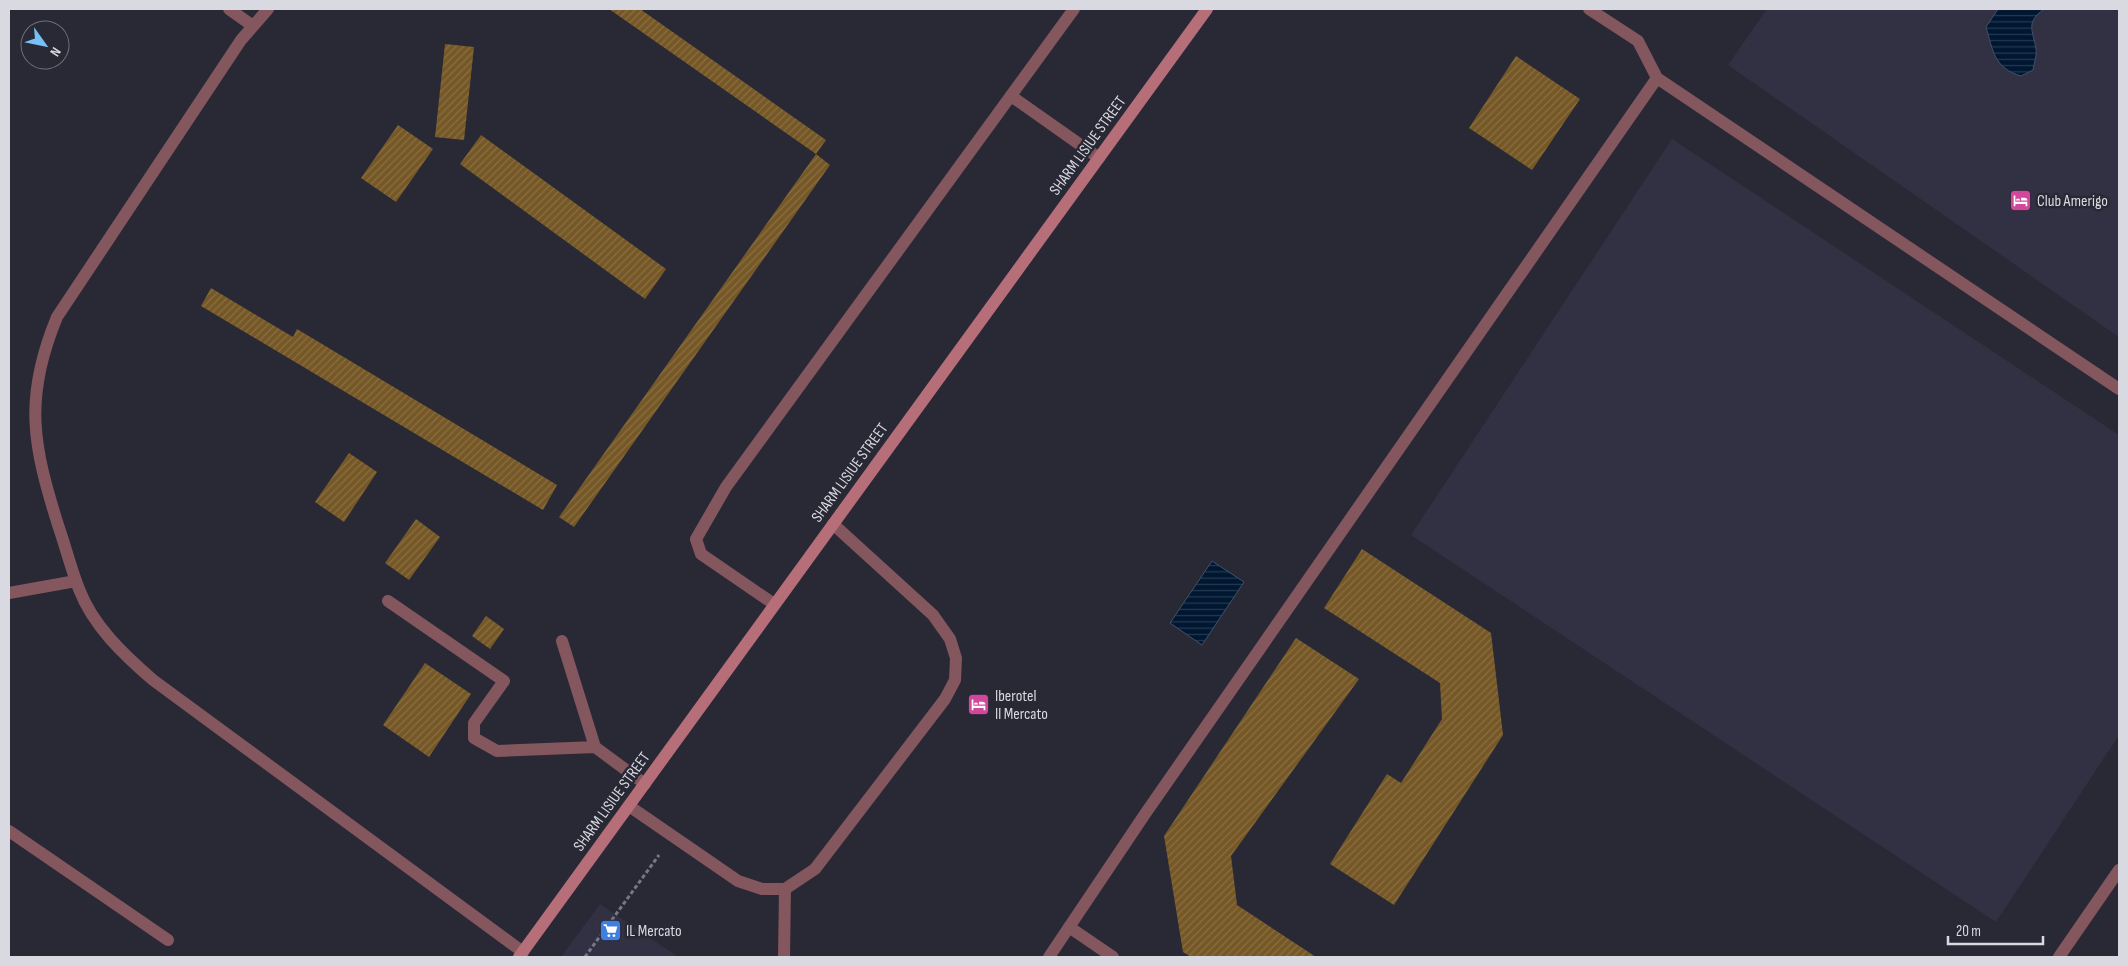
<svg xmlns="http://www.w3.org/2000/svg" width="2128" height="966" viewBox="0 0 2128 966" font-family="'Sofia Sans Condensed',sans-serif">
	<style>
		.built { fill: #323144 }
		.water { fill: url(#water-rules); stroke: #415166 }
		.building { fill: url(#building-hatch) }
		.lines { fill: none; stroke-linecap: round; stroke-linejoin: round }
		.path { stroke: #787883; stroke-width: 3; stroke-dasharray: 4 2.5; stroke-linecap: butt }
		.lane { stroke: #84565d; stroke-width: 12 }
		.street { stroke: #84565d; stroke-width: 12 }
		.secondary { stroke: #b66e79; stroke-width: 12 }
		.labels { text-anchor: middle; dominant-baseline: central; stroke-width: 5; stroke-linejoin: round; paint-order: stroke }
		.street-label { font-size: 16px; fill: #d9d9e1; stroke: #292936 }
		.poi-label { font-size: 16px; fill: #d9d9e1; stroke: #292936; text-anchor: start }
	</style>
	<defs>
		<pattern id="water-rules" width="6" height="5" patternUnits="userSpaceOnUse" patternTransform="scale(1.25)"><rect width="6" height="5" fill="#001732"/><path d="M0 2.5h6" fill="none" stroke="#25384f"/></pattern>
		<pattern id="building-hatch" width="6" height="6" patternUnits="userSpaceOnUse" patternTransform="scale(1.25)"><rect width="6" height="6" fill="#765826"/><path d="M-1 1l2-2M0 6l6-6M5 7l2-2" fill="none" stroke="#896f45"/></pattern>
	</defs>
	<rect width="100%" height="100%" fill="#292936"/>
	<path class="built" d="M1767 9H2119V337L1728 65Z
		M1672 139 2119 435V735L1996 922 1411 535Z
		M600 904 678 957H561Z"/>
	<path class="water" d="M1998 9H2044C2025 23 2033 30 2036 49 2037 55 2034 63 2033 70L2021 76C1994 68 1993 51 1986 27Z
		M1212 561 1244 582 1202 645 1170 623Z"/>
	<path class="building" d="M609 9H640L826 140 816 154Z
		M445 44 474 47 464 140 435 137Z
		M1516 56 1580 99 1532 170 1469 128Z
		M398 125 433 149 396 202 361 178Z
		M481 135 666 269 645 299 460 164Z
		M816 154 830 165 574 527 559 517Z
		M211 288 293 337 297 329 557 485 543 510 201 306Z
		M349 453 377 472 344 522 315 502Z
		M416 519 440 537 409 580 385 563Z
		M1362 549 1491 633 1503 735 1394 905 1330 864 1387 774 1401 783 1442 719 1440 683 1324 608Z
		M486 616 504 629 490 649 472 636Z
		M1296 638 1359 679 1231 856 1237 905 1316 957H1191L1183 952 1164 836Z
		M425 663 471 694 429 757 383 725Z"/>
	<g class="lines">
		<path class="path" d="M585 957 659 855"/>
		<path class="lane" d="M1011 96 1099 158
			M9 593 76 581
			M388 601 504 681 474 723V738L497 751 595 747 645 784
			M774 604 701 554 696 539 726 487 1074 9
			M562 641 595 747
			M629 806 738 881 762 889H785L815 869 945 699 955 680 956 658 950 639 933 615 833 524
			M9 831 168 940"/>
		<path class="street" d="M229 9 253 26
			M268 9 241 40 57 317C23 399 33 446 59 528 66 548 71 569 79 589 93 626 124 655 153 680L523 952
			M1657 78 2119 389
			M1069 927 1113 957
			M784 957 785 889
			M1049 957 1145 814 1657 78 1638 41 1589 9
			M2059 957 2119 870"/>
		<path class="secondary" d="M519 957 1207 9"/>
	</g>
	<defs>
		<symbol id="hotel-square" viewBox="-11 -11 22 22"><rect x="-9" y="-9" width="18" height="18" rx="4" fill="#d1479c" stroke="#292936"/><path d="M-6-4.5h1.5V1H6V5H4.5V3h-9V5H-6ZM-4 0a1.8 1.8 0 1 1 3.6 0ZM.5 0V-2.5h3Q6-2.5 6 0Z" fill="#fff"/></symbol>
		<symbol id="supermarket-square" viewBox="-11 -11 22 22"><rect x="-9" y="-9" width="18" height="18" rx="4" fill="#3f7fe0" stroke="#292936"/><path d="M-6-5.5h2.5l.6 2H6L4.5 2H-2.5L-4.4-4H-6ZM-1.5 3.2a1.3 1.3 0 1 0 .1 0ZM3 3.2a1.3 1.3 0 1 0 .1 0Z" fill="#fff"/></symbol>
	</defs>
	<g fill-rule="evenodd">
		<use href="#hotel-square" x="2008" y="188" width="25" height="25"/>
		<use href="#hotel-square" x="966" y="692" width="25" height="25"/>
		<use href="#supermarket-square" x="598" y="918" width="25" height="25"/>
	</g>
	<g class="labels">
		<g class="street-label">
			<text transform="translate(1088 146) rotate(-54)">SHARM LISIUE STREET</text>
			<text transform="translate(850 473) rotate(-54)">SHARM LISIUE STREET</text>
			<text transform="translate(612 802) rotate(-54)">SHARM LISIUE STREET</text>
		</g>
		<g class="poi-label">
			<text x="2037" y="201">Club Amerigo</text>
			<text x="995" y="696">Iberotel<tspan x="995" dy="18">Il Mercato</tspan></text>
			<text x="626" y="931">IL Mercato</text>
		</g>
	</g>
	<rect width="2128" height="966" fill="none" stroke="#d9d9e1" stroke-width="20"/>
	<g transform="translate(45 45) rotate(123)"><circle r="24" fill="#292936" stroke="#6f6f7a"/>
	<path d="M0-4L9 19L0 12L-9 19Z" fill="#77bff7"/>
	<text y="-8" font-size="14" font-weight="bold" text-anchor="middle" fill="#d9d9e1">N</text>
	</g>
	<path d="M1948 936v8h95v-8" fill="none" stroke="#d9d9e1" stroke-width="2.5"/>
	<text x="1956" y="936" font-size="15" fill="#d9d9e1" stroke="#292936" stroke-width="4" paint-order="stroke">20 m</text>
</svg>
